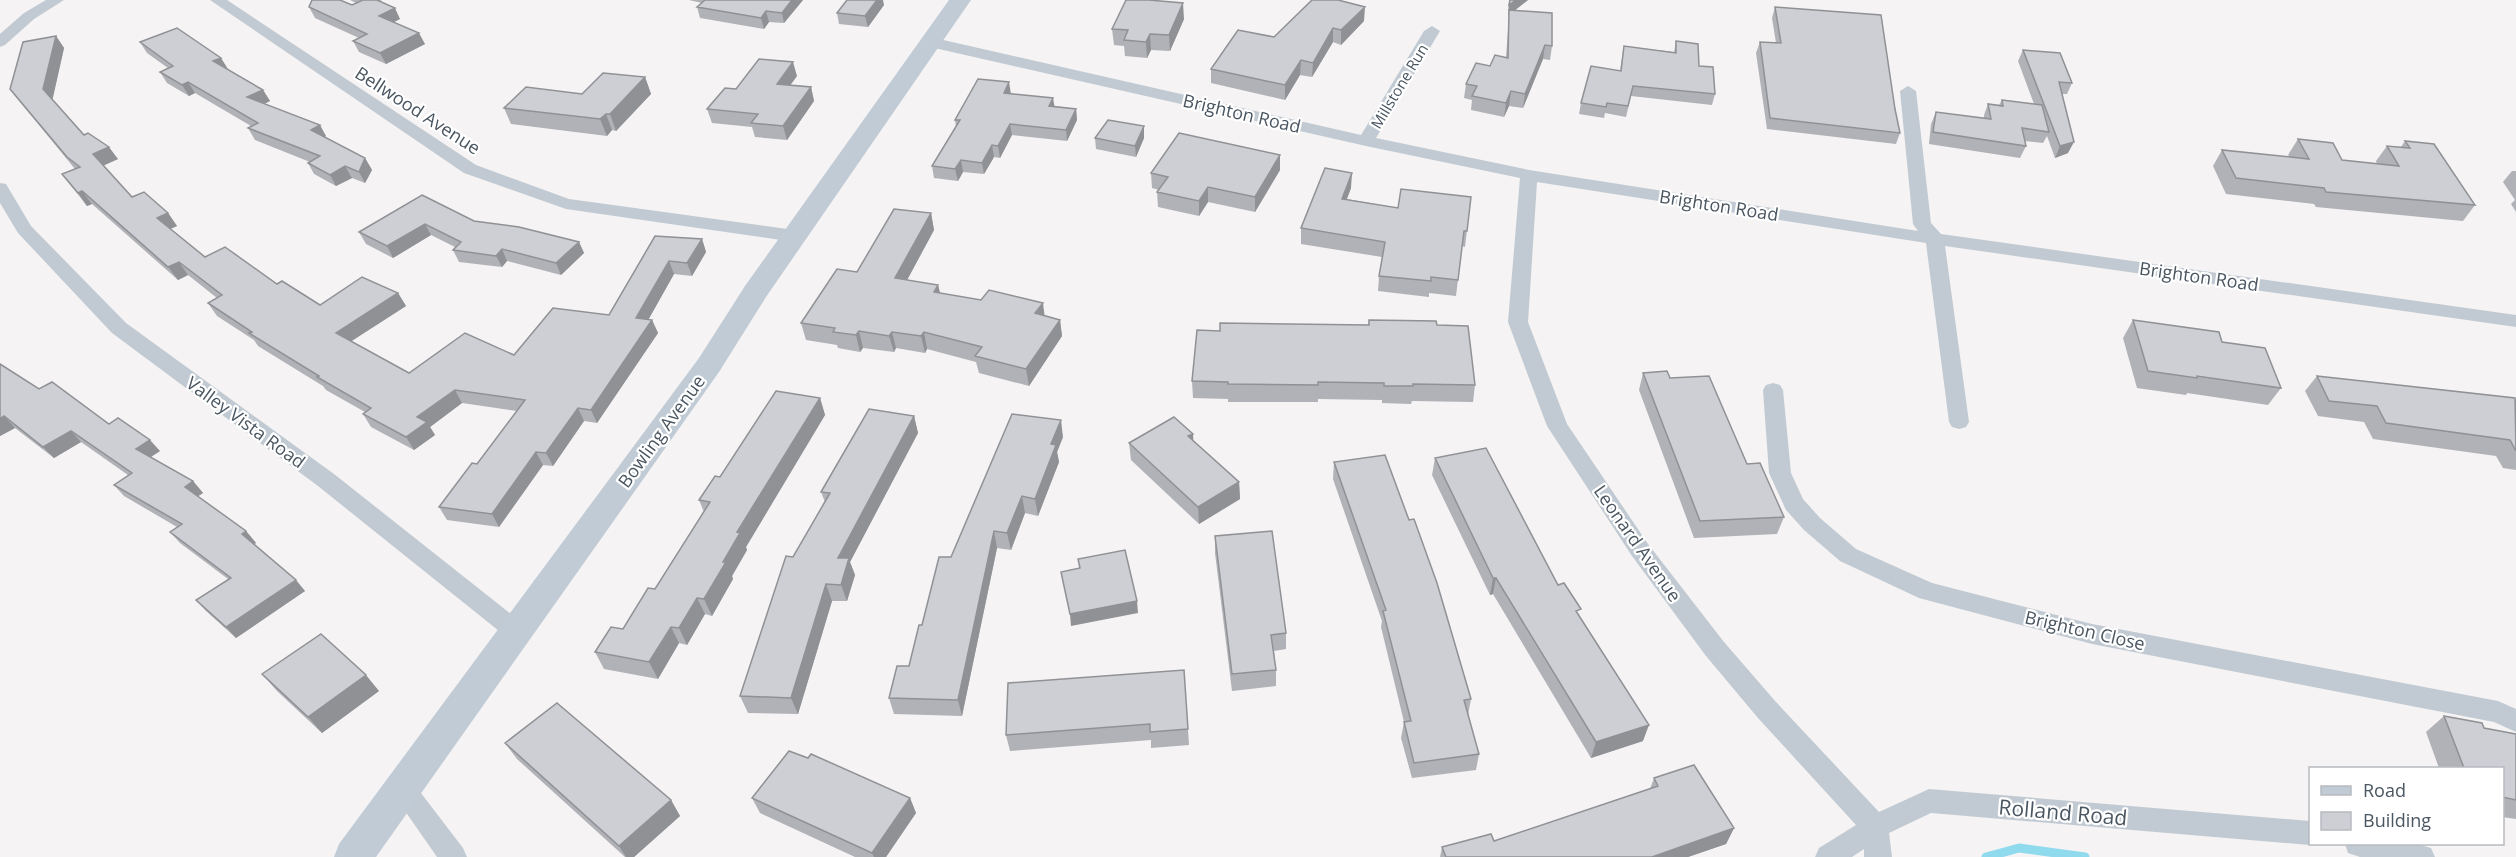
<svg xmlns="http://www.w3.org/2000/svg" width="2516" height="857" viewBox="0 0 2516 857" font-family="'Open Sans',sans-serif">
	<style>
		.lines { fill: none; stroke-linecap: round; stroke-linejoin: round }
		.stream { stroke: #90daee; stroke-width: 9 }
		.street { fill: #c1cad2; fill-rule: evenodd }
		.secondary { fill: #c1cbd6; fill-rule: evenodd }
		.wall { fill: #b0b2b7 }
		.shaded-wall { fill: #909195 }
		.building { fill: #cdcfd5; stroke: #909195; stroke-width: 1.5 }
		.labels { text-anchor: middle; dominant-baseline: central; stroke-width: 4.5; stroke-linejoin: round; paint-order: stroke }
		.far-street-label { font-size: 15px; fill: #4a5661; stroke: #fff }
		.street-label { font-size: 18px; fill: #4a5661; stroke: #fff }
		.near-street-label { font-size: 21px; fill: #4a5661; stroke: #fff }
	</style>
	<rect width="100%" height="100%" fill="#f5f3f3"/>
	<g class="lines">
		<path class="stream" d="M1986 857 2019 848 2085 857"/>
		<path class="street" d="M46 0H64L34 19 5 45 0 47V34L24 13Z
			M210 0H227L476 165 569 199 795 230 801 232 804 236 801 240 795 242 566 209 464 173Z
			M1432 26 1440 31 1376 138 1529 170 1918 231 1913 224 1900 91 1908 86 1916 91 1931 223 1941 234 2516 315V327L1945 246 1969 422 1966 427 1959 429 1952 427 1949 422 1926 243 1537 182 1528 322 1567 424 1648 544 1724 642 1776 702 1879 812 1929 789 2310 821V844H2315L2310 845 1931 813 1889 833 1892 857H1864V849L1852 857H1815L1819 848 1856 825 1758 718 1706 656 1632 556 1547 426 1508 322 1520 178 1366 146 930 47 922 42 930 37 1361 135 1424 31Z
			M0 183 6 184 31 226 126 323 334 474 525 625 529 632 525 639 517 642 509 639 318 486 112 333 18 233 0 203Z
			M1773 383 1780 385 1783 390 1791 473 1803 499 1820 518 1856 549 1932 583 2092 624 2498 701 2516 709V732L2494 722 2092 644 1919 598 1840 561 1804 530 1786 510 1769 473 1763 390 1766 385Z
			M402 776 411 780 463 848 467 857H437L389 788 393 780Z
			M2345 844H2417L2431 848 2435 857H2360L2348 853Z"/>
		<path class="secondary" d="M949 0H971L766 297 719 372 376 857H334L339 844 699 358 745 286Z"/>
	</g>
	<path class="wall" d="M350 0H382L380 1 400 19 394 22 425 44 386 64 359 52 353 41 359 38 315 18 309 7 352 5 356 3Z
		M689 0H803L784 23 769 22 764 29 700 18 697 7 702 3Z
		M1509 0H1528L1515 10 1552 46 1550 60 1543 59 1523 108 1509 106 1504 117 1471 110 1472 100 1464 98 1466 84 1490 66 1506 57 1509 15 1508 16Z
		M884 5 868 27 839 24 837 13Z
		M1775 7 1895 109 1900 133 1896 144 1767 129 1756 53 1760 42 1776 43 1772 18Z
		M1184 19 1170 51 1151 50 1147 58 1125 56 1124 46 1114 45 1112 29Z
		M1364 21 1341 45 1333 42 1312 77 1300 75 1285 100 1211 83V69L1274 37Z
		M56 36 64 48 52 100 84 135 118 159 103 166 132 197 168 213 177 226 170 229 205 257 277 284 320 305 398 293 406 306 351 341 409 373 514 355 609 315 655 236 702 239 706 252 692 276 674 274 648 320H652L658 333 597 423 584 421 553 466 543 465 499 527 447 520 439 507 477 464 517 411 462 403 430 427 435 435 414 450 371 427 363 414 365 412 326 390 323 386 258 346 254 340 217 316 208 303 217 298 188 275 178 280 92 204 87 206 62 174 75 169 20 102 10 89Z
		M1676 41 1699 66 1715 94 1712 105 1631 96 1626 117 1605 113 1604 118 1579 114 1581 103 1620 71 1624 46 1674 52Z
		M140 42 227 69 263 90 270 101 264 104 326 136 325 137 365 158 372 170 365 183 352 178 336 186 314 174 308 163 310 162 255 140 248 128 251 126 195 93 189 96 167 83 160 72 168 68 147 53Z
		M2023 50 2072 83 2067 94H2062L2068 153 2055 158 2047 136 2043 143 2024 141 2026 146 2020 158 1929 144 1931 124 1936 112 1984 118V115L1988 104 1999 105 2002 100 2034 104 2018 61Z
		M797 76 790 85 811 87 814 101 787 140 755 137 752 127 712 123 707 109 736 89Z
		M645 77 651 94 616 131 612 130 607 136 511 124 504 108 582 94Z
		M1011 94 1054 106 1076 109 1077 120 1067 141 1012 135 1000 158 994 157 984 174 963 172 958 181 934 178 932 166 956 127 955 120Z
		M1144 126V138L1136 157 1096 149 1095 138Z
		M2298 139 2342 160 2377 164 2376 161 2387 146 2401 147 2405 141 2475 205 2463 221 2316 207 2314 204 2226 194 2213 166 2222 150 2290 157 2288 155Z
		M1280 155V170L1255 212 1208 202 1199 216 1158 207 1157 192 1159 190 1152 188 1151 173Z
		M2512 171H2516V212L2511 204 2515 200 2503 182Z
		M1351 188 1347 199 1398 208 1471 197 1465 247 1462 246 1456 296 1429 293V297L1378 291 1379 276 1382 257 1301 244V228Z
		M422 195 474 221 579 242 584 253 561 275 507 261 502 267 459 262 453 250 455 247 431 235 393 258 366 244 359 232Z
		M931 213 934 230 907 280 938 285 940 293 1060 320 1062 336 1029 386 979 373 976 362 927 349 925 353 896 348 894 352 863 348 860 352 838 348 837 345 806 340 801 323 857 272Z
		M1369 320 1437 325 1475 385 1473 402 1412 401 1411 404 1382 403V400L1318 399V402H1228V399L1193 398 1192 381 1220 331 1368 325Z
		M2133 320 2222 342 2281 388 2268 405 2187 393 2186 395 2137 388 2123 338Z
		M0 364 39 389 109 424 160 451 151 457 193 481 203 493 197 496 246 531 256 543 254 544 305 591 236 638 206 611 196 600 228 579 180 543 170 532 177 527 124 496 114 485 128 475 81 442 54 458 15 428 0 436Z
		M1643 373 1670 378 1747 464 1784 517 1777 534 1694 538 1639 390Z
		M2317 376 2516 399V470L2503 468 2496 456 2373 439 2364 422 2318 416 2305 391Z
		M820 398 825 415 746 547 747 550 732 576 733 579 712 616 705 614 687 645 679 643 658 679 604 669 595 652 623 629 655 589 704 512 699 500 720 477Z
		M914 416 918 433 850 562 855 575 847 601H832L798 714 748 713 740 696 825 502 821 492Z
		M1063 437 1057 452 1059 462 1038 516 1025 513 1011 550 997 548 962 716 894 714 889 698 909 666 922 625Z
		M1193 441 1239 482 1240 499 1199 524 1131 460 1129 443Z
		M1435 458 1558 585 1643 741 1591 758 1493 594 1490 595 1432 475Z
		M1334 462 1471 699 1468 715 1479 754 1476 770 1412 778 1401 738 1404 722 1381 627 1382 621 1333 479Z
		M1215 536 1286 633V649L1274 651 1276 670V686L1232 691 1215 553Z
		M1184 670 1189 745 1151 748V740L1010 751 1006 735Z
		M262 674 379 691 322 733 277 691Z
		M2444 716 2484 728 2516 734V819L2502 817V768H2439L2426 732Z
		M505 743 671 800 680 816 634 857H625L517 759Z
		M1654 778 1734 828 1726 844 1688 857H1440L1442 847 1494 841 1650 789Z
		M752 798H910L916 813 886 857H855L760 813Z"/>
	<path class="shaded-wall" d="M792 0H803L784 23 782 13Z
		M877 0H883L884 5 868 27 865 16Z
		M1516 0H1528L1509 15V10L1508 16 1509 5Z
		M1183 3 1184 19 1170 51 1169 35Z
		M1365 7 1364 21 1341 45V30Z
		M395 8 400 19 384 27 379 16Z
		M766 11 769 22 764 29 761 18Z
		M1333 28V42L1312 77 1313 63Z
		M419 33 425 44 386 64 380 53Z
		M1150 34 1151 50 1147 58 1146 42Z
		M56 36 64 48 52 102 43 89Z
		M1545 45 1543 59 1523 108 1525 94Z
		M221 58 228 69 213 61Z
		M1301 60 1300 75 1285 100V85Z
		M793 62 797 76 781 98 777 84Z
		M645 77 651 94 616 131 610 114Z
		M188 82 195 93 189 96 182 85Z
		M1009 82 1011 94 1004 93Z
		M811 87 814 101 787 140 783 126Z
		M263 90 270 101 254 109 247 97Z
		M1511 91 1509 106 1504 117 1506 103Z
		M1053 98 1055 109 1049 106Z
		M1076 109 1077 120 1067 141 1066 130Z
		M606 114 612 130 607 136 600 119Z
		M1010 124 1012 135 1000 158 998 146Z
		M320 125 326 136 318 141 311 130Z
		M1144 126V138L1136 157 1135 146Z
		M2074 142 2068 153 2055 158 2060 146Z
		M992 145 994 157 984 174 982 163Z
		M109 147 118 159 102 166 93 154Z
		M1280 155V170L1255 212V197Z
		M365 158 372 170 365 183 359 172Z
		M961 160 963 172 958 181 955 169Z
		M345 166 352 178 336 186 330 175Z
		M1352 173 1351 188 1341 214 1342 199Z
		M1208 187V202L1199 216V201Z
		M82 191 92 204 87 206 78 193Z
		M168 213 177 226 166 231 157 218Z
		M931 213 934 230 899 295 895 278Z
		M425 224 431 235 393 258 387 246Z
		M702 239 706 252 692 276 687 263Z
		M579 242 584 253 561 275 556 263Z
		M502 249 507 261 502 267 496 256Z
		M669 261 674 274 642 331 636 318Z
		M179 262 188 275 178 280 168 267Z
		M938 285 942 301 934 292Z
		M398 293 406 306 344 346 336 333Z
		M1043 303 1045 319 1035 313Z
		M652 320 658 333 597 423 591 410Z
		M1060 320 1062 336 1029 386 1026 369Z
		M859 331 863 348 860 352 856 335Z
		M892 332 896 348 894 352 889 336Z
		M924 332 927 349 925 353 921 336Z
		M455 390 462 403 430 427 435 435 414 450 406 437 417 417Z
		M820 398 825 415 746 547 747 550 732 576 733 579 712 616 704 599 737 532Z
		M578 408 584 421 553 466 546 453Z
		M4 416 15 428 0 436V419Z
		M914 416 918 433 850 562 855 575 847 601 841 585 838 558Z
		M1061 420 1063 437 1057 452 1059 462 1038 516 1035 499 1051 444Z
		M71 431 81 442 54 458 43 447Z
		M1193 434 1194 451 1188 436Z
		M150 440 160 451 146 460 136 449Z
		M536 452 543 465 499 527 492 514Z
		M193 481 203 493 194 499 185 487Z
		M1239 482 1240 499 1199 524 1198 507Z
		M1022 496 1025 513 1011 550 1007 533Z
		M246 531 256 543 251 546 242 534Z
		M994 531 997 548 962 716 958 700Z
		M1493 578H1496L1493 594 1490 595Z
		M296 580 305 591 236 638 226 627Z
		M826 584 832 601 798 714 791 698Z
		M697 598 705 614 687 645 679 628Z
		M1137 601 1138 613 1071 626 1070 614Z
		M671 627 679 643 658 679 649 662Z
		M366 675 379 691 322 733 308 717Z
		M1649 725 1643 741 1591 758 1596 742Z
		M910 798 916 813 886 857H874L872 853Z
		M671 800 680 816 634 857H626L619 846Z
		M1734 828 1726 844 1688 857H1652Z"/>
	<path class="building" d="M312 0H340L352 5 363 0H377L395 8 379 16 419 33 380 53 353 41 367 34 309 7Z
		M705 0H792L782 13 766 11 761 18 697 7Z
		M847 0H877L865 16 837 13Z
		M1126 0H1149L1183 3 1169 35 1150 34 1146 42 1124 40 1128 30 1112 29Z
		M1312 0H1338L1365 7 1341 30 1333 28 1313 63 1301 60 1285 85 1211 69 1238 30 1274 37Z
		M1510 0H1516L1509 5Z
		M1775 7 1881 15 1895 109 1900 133 1770 118 1760 42 1781 43Z
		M1509 10 1552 13V46L1545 45 1525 94 1511 91 1506 103 1472 96 1477 86 1466 84 1476 63 1490 66 1495 55 1508 58Z
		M177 28 221 58 213 61 263 90 247 97 320 125 311 130 365 158 359 172 345 166 330 175 308 163 320 156 248 128 258 123 188 82 182 85 160 72 173 66 140 42Z
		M56 36 43 89 84 135 88 133 109 147 93 154 132 197 144 192 168 213 157 218 205 257 225 247 277 284 282 281 320 305 362 277 398 293 336 333 409 373 465 333 514 355 553 308 609 315 655 236 702 239 687 263 669 261 636 318 652 320 591 410 578 408 546 453 536 452 492 514 439 507 472 463 477 464 525 400 455 390 417 417 427 422 406 437 363 414 371 408 317 377 319 376 249 333 252 332 208 303 222 295 179 262 168 267 82 191 78 193 62 174 80 167 67 157 10 89 23 42Z
		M1676 41 1698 44 1699 66 1713 67 1715 94 1633 86 1628 106 1607 103 1606 107 1581 103 1591 66 1621 71 1624 46 1676 53Z
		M2023 50 2060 53 2072 83 2059 82 2074 142 2060 146Z
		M759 59 793 62 777 84 811 87 783 126 751 123 758 114 707 109 725 88 736 89Z
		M603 73 645 77 610 114H606L600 119 504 108 526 87 582 94Z
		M978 79 1009 82 1004 93 1053 98 1049 106 1076 109 1066 130 1010 124 998 146 992 145 982 163 961 160 955 169 932 166 960 120H955Z
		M2002 100 2042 105 2049 132 2022 128 2026 146 1933 132 1936 112 1991 119 1988 104 2003 106Z
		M1108 120 1144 126 1135 146 1095 138Z
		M1179 133 1280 155 1255 197 1208 187 1199 201 1157 192 1168 177 1151 173Z
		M2298 139 2333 143 2342 160 2399 166 2387 146 2410 148 2405 141 2434 144 2475 205 2326 192 2324 188 2236 178 2222 150 2309 159Z
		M1325 168 1352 173 1342 199 1398 208 1401 189 1471 197 1467 231H1464L1458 280 1431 277V281L1379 276 1385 242 1301 228Z
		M422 195 474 221 519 227 579 242 556 263 502 249 496 256 453 250 461 242 425 224 387 246 359 232Z
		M894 209 931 213 895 278 938 285 934 292 981 300 989 290 1043 303 1035 313 1060 320 1026 369 975 356 982 347 924 332 921 336 892 332 889 336 859 331 856 335 833 332 835 328 801 323 837 269 857 272Z
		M1369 320 1436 321 1437 325 1468 326 1475 385 1413 384V386H1384V383L1318 382V385L1228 384V382L1192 381 1197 330 1220 331V323L1369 325Z
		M2133 320 2219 332 2222 342 2265 348 2281 388 2197 376V378L2148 371Z
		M0 364 39 389 52 382 109 424 118 418 150 440 136 449 193 481 185 487 246 531 242 534 296 580 226 627 196 600 231 578 170 532 182 524 114 485 132 473 71 431 43 447 4 416 0 419Z
		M1667 371 1670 378 1709 376 1747 464 1760 463 1784 517 1700 521 1643 373Z
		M2317 376 2515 398 2516 451 2510 440 2386 423 2377 406 2329 401Z
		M776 391 820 398 737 532 740 533 723 562H726L704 599 697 598 679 628 671 627 649 662 595 652 611 627 623 629 648 588 655 589 710 502 699 500 715 476 720 477Z
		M869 409 914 416 838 558H849L841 585 826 584 791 698 740 696 786 556 793 557 830 493 821 492Z
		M1012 414 1061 420 1051 444 1056 445 1035 499 1022 496 1007 533 994 531 958 700 889 698 897 666H909L919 625H922L939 557H951Z
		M1174 417 1193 434 1188 436 1239 482 1198 507 1129 443Z
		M1486 448 1558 585 1564 583 1581 609 1576 611 1649 725 1596 742 1496 578H1493L1435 458Z
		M1385 455 1409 520 1414 519 1437 583 1471 699 1464 700 1479 754 1414 763 1404 722 1411 721 1383 611 1386 610 1334 462Z
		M1272 531 1286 633 1271 635 1276 670 1232 674 1215 536Z
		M1125 550 1137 601 1070 614 1061 572 1080 568 1078 559Z
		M321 634 366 675 308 717 262 674Z
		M1184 670 1188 729 1150 732V724L1006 735 1008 683Z
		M557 703 671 800 619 846 505 743Z
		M2444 716 2482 723 2484 728 2516 734V800L2502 797V768H2464Z
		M789 751 808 758 811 754 910 798 872 853 752 798Z
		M1694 765 1734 828 1652 857H1446L1442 847 1491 834 1494 841 1658 786 1654 778Z"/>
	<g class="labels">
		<g class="far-street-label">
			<text transform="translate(1399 86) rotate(-59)">Millstone Run</text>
		</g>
		<g class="street-label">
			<text transform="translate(418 110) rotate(33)">Bellwood Avenue</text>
			<text transform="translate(1242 113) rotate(13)">Brighton Road</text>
			<text transform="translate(1719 205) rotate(9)">Brighton Road</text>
			<text transform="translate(2199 276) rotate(8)">Brighton Road</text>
			<text transform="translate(246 422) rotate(36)">Valley Vista Road</text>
			<text transform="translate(661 431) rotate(-54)">Bowling Avenue</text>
			<text transform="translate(1638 543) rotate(55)">Leonard Avenue</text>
			<text transform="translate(2085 630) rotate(13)">Brighton Close</text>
		</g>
		<g class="near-street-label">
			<text transform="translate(2063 812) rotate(5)">Rolland Road</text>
		</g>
	</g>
	<rect x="2309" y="767" width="195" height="78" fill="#ffffff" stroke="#b7bbc0" stroke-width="1.5"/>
	<rect x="2321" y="786" width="30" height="9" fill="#c1cbd6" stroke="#b7bbc0" stroke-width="1.5"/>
	<text x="2363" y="797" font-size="18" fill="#4a5661">Road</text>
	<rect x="2321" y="812" width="30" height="18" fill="#cdcfd5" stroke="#b7bbc0" stroke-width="1.5"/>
	<text x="2363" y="827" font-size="18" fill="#4a5661">Building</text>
</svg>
